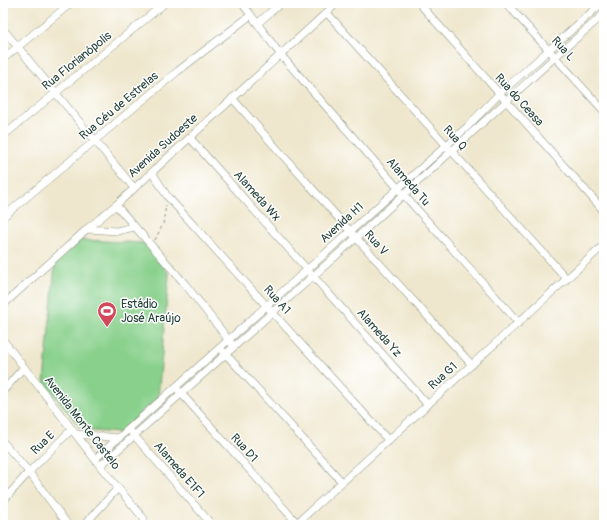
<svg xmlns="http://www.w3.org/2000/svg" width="607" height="528" viewBox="0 0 607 528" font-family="Pangolin,sans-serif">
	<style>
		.grass { fill: #88d08b; stroke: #548660 }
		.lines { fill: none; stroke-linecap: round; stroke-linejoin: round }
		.minor-casing { stroke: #879280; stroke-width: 8 }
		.path { stroke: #879280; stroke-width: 1; stroke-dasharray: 3 3; stroke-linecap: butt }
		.minor { stroke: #fff; stroke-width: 7 }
		.labels { text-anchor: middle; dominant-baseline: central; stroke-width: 3; stroke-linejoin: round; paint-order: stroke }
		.street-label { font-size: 12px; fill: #1f3d34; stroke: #fff }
		.poi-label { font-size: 12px; fill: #1f3d34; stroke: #fff; text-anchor: start }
	</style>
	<rect width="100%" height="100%" fill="#fff"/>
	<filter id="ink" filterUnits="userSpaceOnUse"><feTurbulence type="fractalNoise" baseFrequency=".025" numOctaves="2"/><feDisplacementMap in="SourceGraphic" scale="8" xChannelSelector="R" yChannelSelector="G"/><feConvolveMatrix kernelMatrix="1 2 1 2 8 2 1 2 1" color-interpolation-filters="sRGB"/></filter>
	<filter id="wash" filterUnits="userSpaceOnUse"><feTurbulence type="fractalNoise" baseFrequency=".012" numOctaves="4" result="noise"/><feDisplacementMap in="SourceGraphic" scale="16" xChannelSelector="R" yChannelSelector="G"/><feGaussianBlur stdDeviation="0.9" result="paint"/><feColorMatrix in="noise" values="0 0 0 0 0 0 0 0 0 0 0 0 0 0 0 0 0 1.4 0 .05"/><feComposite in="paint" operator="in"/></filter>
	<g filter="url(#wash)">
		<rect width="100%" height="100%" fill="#efe7cd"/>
		<path class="grass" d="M81 240 146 243 169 274 158 398 118 433 82 430 44 382 55 264Z"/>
	</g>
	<g filter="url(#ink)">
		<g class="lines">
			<defs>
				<path id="minor" d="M242 3 280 54 404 195 519 323
					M419 3 604 211
					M506 3 604 111
					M327 13 567 279
					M258 23 281 3
					M3 29 134 188
					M3 59 71 3
					M232 98 350 231 472 365
					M3 136 165 3
					M190 138 428 405
					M152 172 167 196 389 441
					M116 205 185 284 231 343
					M3 217 178 71 251 15
					M87 229 117 231 134 227
					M3 305 87 229 116 205 337 3
					M3 340 104 471 144 519V525
					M223 351 342 482
					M3 391 24 367
					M179 391 297 523 604 245
					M132 433 212 525
					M76 434 119 438
					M3 442 29 472 68 525
					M95 459 467 127 499 94 602 3
					M100 466 356 238 555 57 604 14
					M3 501 29 472 72 429
					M84 525 118 488"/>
			</defs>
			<use href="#minor" class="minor-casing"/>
			<path class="path" d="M155 240 163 224 166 205"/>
			<use href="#minor" class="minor"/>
		</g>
	</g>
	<defs>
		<symbol id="stadium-pin" viewBox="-11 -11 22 30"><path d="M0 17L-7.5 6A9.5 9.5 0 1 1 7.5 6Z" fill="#d1495b" stroke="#fff"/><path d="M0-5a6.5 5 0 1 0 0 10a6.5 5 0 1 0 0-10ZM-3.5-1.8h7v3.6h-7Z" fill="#fff"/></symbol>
	</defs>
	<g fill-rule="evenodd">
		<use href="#stadium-pin" x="96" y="300" width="22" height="30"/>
	</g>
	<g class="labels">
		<g class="street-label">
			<text transform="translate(563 49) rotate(48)">Rua L</text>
			<text transform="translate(77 61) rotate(-39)">Rua Florianópolis</text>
			<text transform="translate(519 100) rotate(48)">Rua do Ceasa</text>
			<text transform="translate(119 106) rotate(-40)">Rua Céu de Estrelas</text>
			<text transform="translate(455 138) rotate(48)">Rua Q</text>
			<text transform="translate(163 146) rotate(-42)">Avenida Sudoeste</text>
			<text transform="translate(408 182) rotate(49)">Alameda Tu</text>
			<text transform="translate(257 196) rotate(48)">Alameda Wx</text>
			<text transform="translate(342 223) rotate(-42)">Avenida H1</text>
			<text transform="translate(376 243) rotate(48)">Rua V</text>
			<text transform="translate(277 300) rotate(48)">Rua A1</text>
			<text transform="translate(379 333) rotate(48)">Alameda Yz</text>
			<text transform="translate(443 376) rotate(-42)">Rua G1</text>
			<text transform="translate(82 423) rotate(52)">Avenida Monte Castelo</text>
			<text transform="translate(43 443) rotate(-44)">Rua E</text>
			<text transform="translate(244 448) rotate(48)">Rua D1</text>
			<text transform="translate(179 470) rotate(49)">Alameda E1F1</text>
		</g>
		<g class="poi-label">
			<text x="121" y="304">Estádio<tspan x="121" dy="14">José Araújo</tspan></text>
		</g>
	</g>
	<rect width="607" height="528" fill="none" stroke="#fff" stroke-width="16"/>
</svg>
